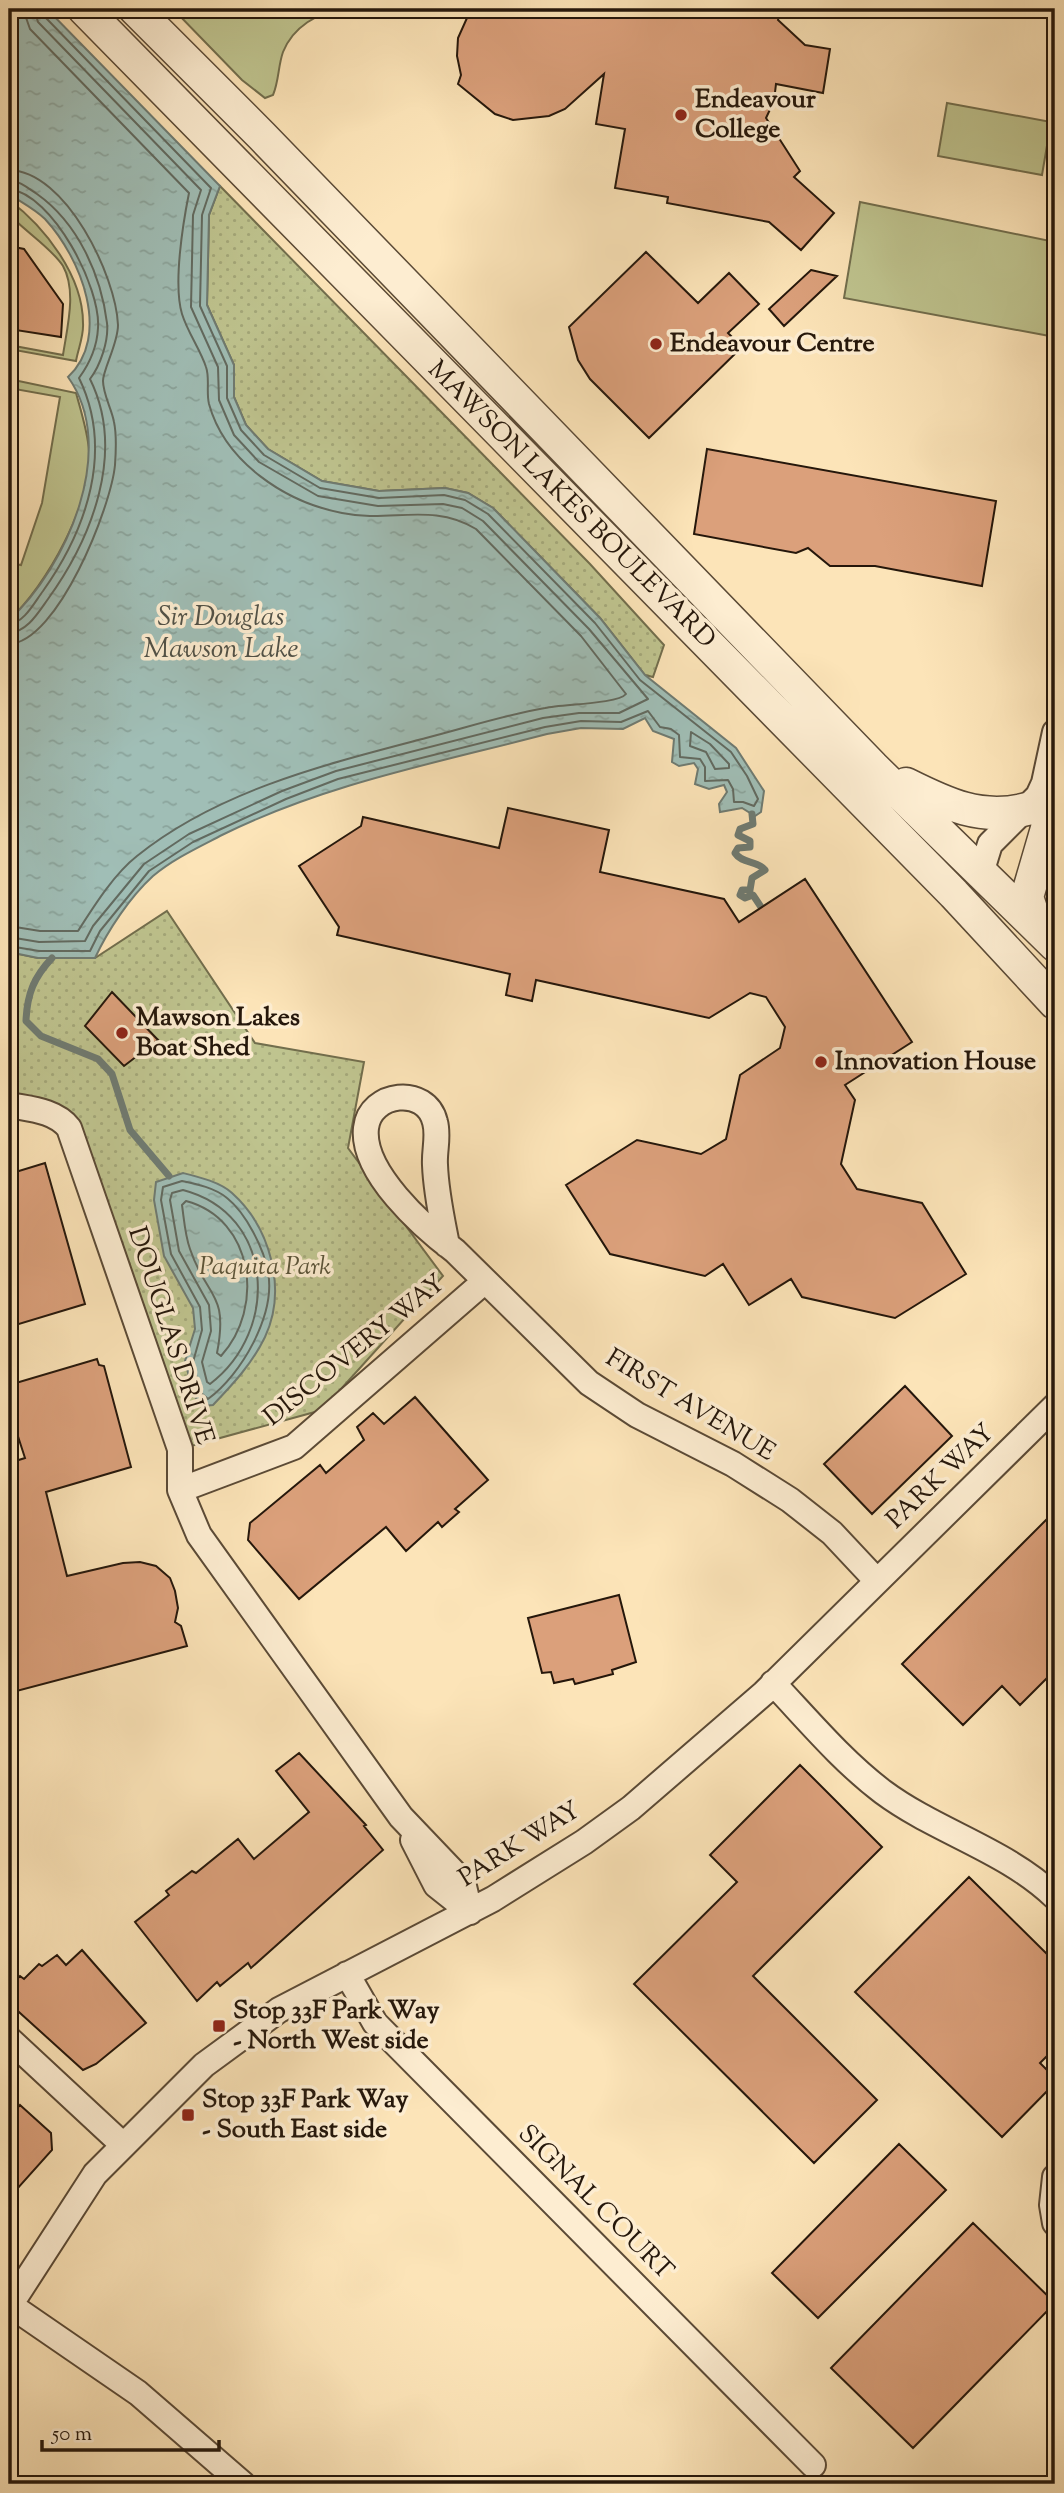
<svg xmlns="http://www.w3.org/2000/svg" width="1064" height="2493" viewBox="0 0 1064 2493" font-family="'Sorts Mill Goudy',serif">
	<style>
		.green { fill: #bfc48f; stroke: #726e4d; stroke-width: 2 }
		.park { fill: url(#park-dots); stroke: #726e4d; stroke-width: 2 }
		.water { fill: url(#water-ripples); stroke: #6f7b72; stroke-width: 2 }
		.lines { fill: none; stroke-linecap: round; stroke-linejoin: round }
		.shore { stroke: #626a60; stroke-width: 2 }
		.stream { stroke: #6f7b72; stroke-width: 7 }
		.building { fill: #dba07b; stroke: #25170b; stroke-width: 2 }
		.minor-casing { stroke: #5b4a36; stroke-width: 28 }
		.tertiary-casing { stroke: #5b4a36; stroke-width: 35 }
		.minor { stroke: #fdedd1; stroke-width: 24 }
		.tertiary { stroke: #fdedd1; stroke-width: 32 }
		.poi-dot { fill: #8f2418; stroke: #fdedd1; stroke-width: 2.5 }
		.labels { text-anchor: middle; dominant-baseline: central; stroke-width: 7; stroke-linejoin: round; paint-order: stroke }
		.poi-label { font-size: 26px; font-weight: bold; fill: #25170b; stroke: #fdedd1; text-anchor: start }
		.street-label { font-size: 26px; fill: #25170b; stroke: #fdedd1 }
		.park-label { font-size: 26px; font-style: italic; fill: #5b5439; stroke: #fdedd1 }
		.water-label { font-size: 28px; font-style: italic; fill: #505147; stroke: #fdedd1 }
	</style>
	<defs>
		<pattern id="park-dots" width="8" height="8" patternUnits="userSpaceOnUse" patternTransform="scale(1.75)"><rect width="8" height="8" fill="#bfc48f"/><path d="M2 2h.1M6 6h.1" fill="none" stroke="#a4a87a" stroke-width="1.8" stroke-linecap="round"/></pattern>
		<pattern id="water-ripples" width="26" height="14" patternUnits="userSpaceOnUse" patternTransform="scale(1.75)"><rect width="26" height="14" fill="#a0beb6"/><path d="M2 4q2-2 4 0t4 0M15 11q2-2 4 0t4 0" fill="none" stroke="#8aa39b"/></pattern>
	</defs>
	<rect width="100%" height="100%" fill="#fce4b8"/>
	<filter id="stains"><feTurbulence type="fractalNoise" baseFrequency=".00286" numOctaves="4"/><feColorMatrix values="0 0 0 0 .2 0 0 0 0 .09 0 0 0 0 .02 0 0 0 .5 -.17"/></filter>
	<radialGradient id="worn" r=".72"><stop offset=".6" stop-color="#630" stop-opacity="0"/><stop offset="1" stop-color="#630" stop-opacity=".3"/></radialGradient>
	<path class="green" d="M173 9H343C318 12 293 27 283 52 278 66 279 81 273 95L265 98 242 80Z
		M947 103 1051 122 1042 175 938 156Z
		M9 200C45 227 83 276 83 323 84 336 78 349 76 361L9 349V345L63 355C67 328 77 291 63 266 52 249 29 234 15 220L9 218Z
		M860 202 1055 242V337L844 298Z
		M9 379 76 393C81 411 88 433 89 451 92 504 47 585 9 620V563L21 565 42 503 60 397 9 388Z"/>
	<path class="park" d="M220 186 590 564 664 645 653 677 645 675 600 618 493 508 468 493 445 488 379 491 322 481 268 449 246 425 234 397V365L207 305 209 215Z
		M167 911 255 1043 364 1062 348 1148 443 1276 322 1410 180 1449 74 1139 9 1106V1035L12 1011 9 1010V952L38 958H95Z"/>
	<path class="water" d="M9 9H47L220 186 209 215 207 305 234 365V397L246 425 268 449 322 481 379 491 445 488 468 493 493 508 600 618 645 675 736 748 764 791 761 812 755 816 742 808 720 812 719 804 727 792 724 785 709 789 695 784 698 769 694 763 679 766 672 762 674 739 653 731 645 718 623 729 581 728 547 734C436 763 325 784 222 835 199 847 173 859 153 876 130 897 108 930 95 958H38L9 952V620C67 567 119 448 68 377 112 336 81 258 45 219 35 209 21 202 9 194Z
		M183 1173C199 1177 220 1182 232 1193 271 1228 287 1290 265 1337 252 1364 233 1384 213 1405L203 1406 194 1396 185 1361 195 1329 193 1308 164 1256 154 1200 156 1182Z"/>
	<g class="lines">
		<path class="shore" d="M9 170C66 171 116 276 118 325 118 344 103 369 103 381 103 394 112 410 114 422 117 436 116 451 115 465 111 507 58 642 9 644
			M9 180C20 181 28 188 37 194 78 223 101 275 107 323 109 341 100 366 90 379 126 452 92 538 48 599 38 613 27 632 9 633
			M9 189C53 194 101 288 98 328 97 348 90 363 79 378 114 450 87 529 43 591 34 603 24 623 9 624
			M691 732 710 744 729 764V768L715 769 706 752 690 746Z
			M9 926 40 931H78C94 906 114 874 137 856 219 790 327 764 426 738 465 728 505 715 545 708 562 704 618 704 626 694L581 636 476 529C432 502 390 523 342 513 285 502 225 462 209 404 206 392 210 378 206 367 200 349 188 333 182 314 173 284 183 223 189 193L30 29 23 9
			M9 937 39 942 85 941 93 926 144 864 189 834 282 791 336 771 543 718 579 713H619L648 699 589 629 483 521 462 508 443 504 378 506 318 496 259 462 234 435 219 400 218 367 191 307 193 215 201 190 38 22 34 9
			M9 946 39 951H90L100 931 149 871 193 842 286 799 338 779 545 727 581 721 621 722 648 711 660 727 671 729 679 735 680 757 700 759 705 767V781L728 780 733 789 734 802H743L754 806 758 799 747 776 731 752 640 680 595 623 488 514 465 500 444 495 379 498 320 488 264 455 241 430 227 398V366L200 306 202 215 211 188 45 17 42 9
			M182 1181C197 1184 215 1188 227 1198 246 1213 264 1249 268 1272 276 1315 241 1375 208 1399L200 1392 193 1362 202 1330 200 1307 171 1254 161 1200 163 1187Z
			M183 1190C275 1214 280 1331 210 1384L207 1382 202 1362 211 1331 209 1305 179 1251 170 1200 172 1193Z
			M186 1201C254 1219 265 1308 221 1356L217 1353C229 1291 206 1298 190 1249 185 1235 184 1219 182 1205Z"/>
		<path class="stream" d="M752 814 753 824 740 829 738 835 750 841V847L738 848 735 853C742 864 757 860 765 870L752 878 750 890H742L740 895 745 898 753 895 761 907
			M52 958C34 977 27 994 26 1021L41 1036 98 1059 112 1074 130 1130 169 1176"/>
	</g>
	<path class="building" d="M471 9H782L778 20 805 45 830 49 823 93 776 84 774 101 766 118 800 171 794 177 834 213 801 250 769 222 667 203 668 197 615 188 625 129 596 124 604 74 565 109 549 116 513 120 495 114 458 84 461 75 457 56 458 38Z
		M9 246 24 249 63 304 61 337 9 329Z
		M646 252 698 303 729 273 759 304 728 333 742 347 649 438 590 379 578 360 569 327Z
		M811 270 837 276 784 326 769 309Z
		M707 449 996 501 982 586 875 566H830L808 548 796 553 694 534Z
		M508 808 609 830 600 872 724 899 739 922 805 879 912 1042 845 1085 855 1100 841 1164 857 1189 922 1203 966 1274 895 1318 802 1297 791 1279 749 1305 723 1264 705 1276 610 1254 566 1185 637 1140 701 1154 726 1139 740 1075 780 1048 785 1027 766 997 750 993 709 1018 536 980 532 1001 506 995 510 974 337 935 339 927 299 866 361 826 363 817 499 848Z
		M112 992 158 1040 124 1066 85 1026Z
		M45 1163 85 1304 9 1327V1174Z
		M97 1359 99 1365 104 1366 131 1467 46 1492 67 1576 123 1563 140 1562 156 1566 170 1578 175 1591 178 1608 175 1622 181 1626 187 1646 9 1693V1528L17 1526 9 1497V1463L25 1458 13 1421 9 1422V1385Z
		M905 1386 952 1436 872 1514 824 1464Z
		M415 1397 488 1480 455 1509 459 1512 442 1527 438 1522 406 1551 386 1527 299 1599 248 1540 250 1523 320 1465 326 1473 364 1440 357 1427 373 1413 384 1424Z
		M1055 1511V1670L1020 1705 1002 1686 963 1725 902 1664Z
		M619 1595 636 1662 612 1670 613 1674 575 1684 573 1679 554 1683 551 1672 542 1673 528 1618Z
		M299 1753 366 1825 364 1826 383 1850 251 1968 248 1963 220 1986 217 1982 197 2001 135 1922 169 1895 166 1891 192 1871 196 1873 238 1839 254 1859 309 1812 276 1771Z
		M800 1765 882 1847 753 1976 877 2100 814 2163 634 1984 737 1882 710 1855Z
		M969 1877 1055 1962V2048L1040 2063 1055 2078V2083L1002 2137 855 1992Z
		M82 1950 146 2023 96 2064 83 2070 9 2003V1987L20 1976 24 1979 39 1964 42 1966 57 1955 66 1965Z
		M20 2105 51 2133 52 2150 9 2198V2117Z
		M899 2144 946 2190 818 2318 772 2273Z
		M973 2223 1055 2303 913 2448 831 2368Z"/>
	<g class="lines">
		<defs>
			<path id="minor" d="M982 870 990 844 1038 796 1044 783 1055 732
				M9 1105C29 1109 55 1110 69 1128L180 1449V1490L199 1535 401 1817 463 1882 470 1912
				M447 1245C442 1219 436 1193 435 1165 434 1151 439 1136 435 1122 426 1085 370 1092 366 1128 361 1172 423 1227 455 1251L589 1383 637 1415 733 1464 790 1500 832 1533 877 1581
				M180 1490 294 1447 485 1281
				M773 1683C808 1720 842 1761 883 1792 937 1832 1006 1850 1055 1897
				M413 1840 436 1885 470 1912
				M347 1974 375 2023 813 2465
				M9 2039 122 2144
				M1055 2177 1052 2205 1055 2223
				M10 2305 138 2393 243 2484
				M9 2307 95 2174 204 2065 279 2010 493 1899 584 1842 631 1808 764 1693 1055 1406"/>
			<path id="tertiary" d="M84 9 954 894 1055 1003
				M135 9 262 136 873 767 1055 945
				M906 784C946 804 981 821 1027 809
				M1036 924 1027 897 1055 801"/>
		</defs>
		<use href="#minor" class="minor-casing"/>
		<use href="#tertiary" class="tertiary-casing"/>
		<use href="#minor" class="minor"/>
		<use href="#tertiary" class="tertiary"/>
	</g>
	<g class="poi-dot">
		<circle cx="681" cy="115" r="7"/>
		<circle cx="656" cy="344" r="7"/>
		<circle cx="122" cy="1033" r="7"/>
		<circle cx="821" cy="1062" r="7"/>
		<rect x="212" y="2019" width="14" height="14" rx="3.5"/>
		<rect x="181" y="2108" width="14" height="14" rx="3.5"/>
	</g>
	<g class="labels">
		<g class="poi-label">
			<text x="695" y="100">Endeavour<tspan x="695" dy="30">College</tspan></text>
			<text x="670" y="344">Endeavour Centre</text>
			<text x="136" y="1018">Mawson Lakes<tspan x="136" dy="30">Boat Shed</tspan></text>
			<text x="835" y="1062">Innovation House</text>
			<text x="233" y="2011">Stop 33F Park Way<tspan x="233" dy="30">- North West side</tspan></text>
			<text x="202" y="2100">Stop 33F Park Way<tspan x="202" dy="30">- South East side</tspan></text>
		</g>
		<g class="street-label">
			<text transform="translate(571 505) rotate(45)">MAWSON LAKES BOULEVARD</text>
			<text transform="translate(170 1336) rotate(72)">DOUGLAS DRIVE</text>
			<text transform="translate(355 1351) rotate(-39)">DISCOVERY WAY</text>
			<text transform="translate(690 1406) rotate(31)">FIRST AVENUE</text>
			<text transform="translate(941 1477) rotate(-44)">PARK WAY</text>
			<text transform="translate(520 1845) rotate(-32)">PARK WAY</text>
			<text transform="translate(595 2203) rotate(45)">SIGNAL COURT</text>
		</g>
		<g class="park-label">
			<text x="265" y="1267">Paquita Park</text>
		</g>
		<g class="water-label">
			<text x="221" y="618">Sir Douglas<tspan x="221" dy="32">Mawson Lake</tspan></text>
		</g>
	</g>
	<rect width="1064" height="2493" fill="none" stroke="#fce4b8" stroke-width="35"/>
	<rect x="10" y="10" width="1043" height="2472" fill="none" stroke="#25170b" stroke-width="3.5"/>
	<rect x="18" y="18" width="1029" height="2458" fill="none" stroke="#25170b" stroke-width="2"/>
	<path d="M42 2440v10h177v-10" fill="none" stroke="#25170b" stroke-width="3.5"/>
	<text x="52" y="2440" font-size="21" fill="#25170b" stroke="#fdedd1" stroke-width="5" paint-order="stroke">50 m</text>
	<rect width="100%" height="100%" filter="url(#stains)"/>
	<rect width="100%" height="100%" fill="url(#worn)"/>
</svg>
